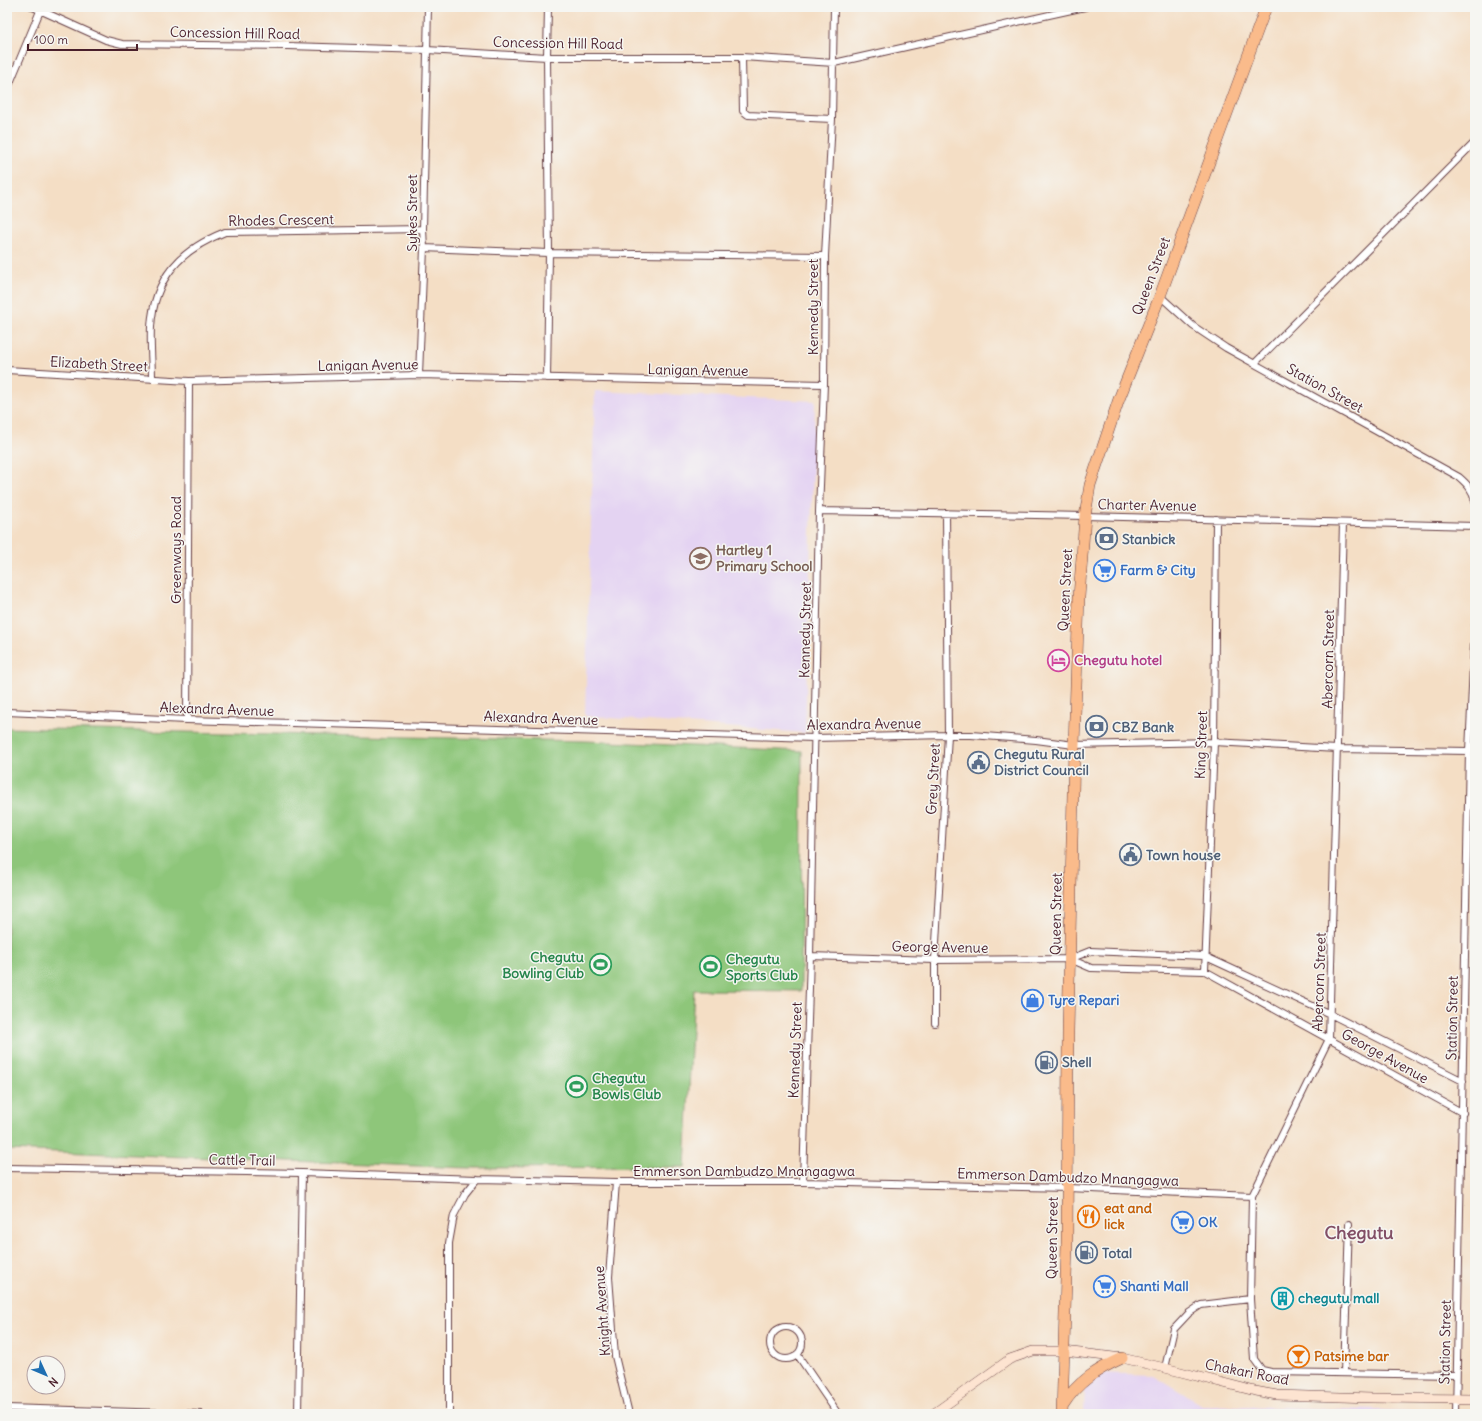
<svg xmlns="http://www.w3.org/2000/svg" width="1482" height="1421" viewBox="0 0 1482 1421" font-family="Delius,sans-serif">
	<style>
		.built { fill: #e4d3f2 }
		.green { fill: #8ec67a; stroke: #6c7252 }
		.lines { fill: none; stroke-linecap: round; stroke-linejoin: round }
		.street-casing { stroke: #643c42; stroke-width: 8 }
		.secondary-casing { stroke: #643c42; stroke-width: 10 }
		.highway-casing { stroke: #643c42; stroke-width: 12 }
		.street { stroke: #fff; stroke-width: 6 }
		.secondary { stroke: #fde4d1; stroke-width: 9 }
		.highway { stroke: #fabb8b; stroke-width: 11 }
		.labels { text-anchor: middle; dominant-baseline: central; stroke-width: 3; stroke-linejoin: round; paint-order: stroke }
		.street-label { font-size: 14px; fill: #4a1f2b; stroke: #f6f6f2 }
		.service-label { font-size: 14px; font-weight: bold; fill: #4e5e75; stroke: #f6f6f2; text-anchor: start }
		.education-label { font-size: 14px; font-weight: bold; fill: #785e54; stroke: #f6f6f2; text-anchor: start }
		.shop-label { font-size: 14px; font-weight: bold; fill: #366cbe; stroke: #f6f6f2; text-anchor: start }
		.hotel-label { font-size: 14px; font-weight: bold; fill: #b23c85; stroke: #f6f6f2; text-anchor: start }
		.leisure-label { font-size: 14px; font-weight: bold; fill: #27864d; stroke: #f6f6f2; text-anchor: start }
		.food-label { font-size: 14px; font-weight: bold; fill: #c56008; stroke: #f6f6f2; text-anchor: start }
		.culture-label { font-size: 14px; font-weight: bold; fill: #0d838f; stroke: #f6f6f2; text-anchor: start }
		.district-label { font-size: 18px; font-weight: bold; fill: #824f66; stroke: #f6f6f2 }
	</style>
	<rect width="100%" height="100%" fill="#f6f6f2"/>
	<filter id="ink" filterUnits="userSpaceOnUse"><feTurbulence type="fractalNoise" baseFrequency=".025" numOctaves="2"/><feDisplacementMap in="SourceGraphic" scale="8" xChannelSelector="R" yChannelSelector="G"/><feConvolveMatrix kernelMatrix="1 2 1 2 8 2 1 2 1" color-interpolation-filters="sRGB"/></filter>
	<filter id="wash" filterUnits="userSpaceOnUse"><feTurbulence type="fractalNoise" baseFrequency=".012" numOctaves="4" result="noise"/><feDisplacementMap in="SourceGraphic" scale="16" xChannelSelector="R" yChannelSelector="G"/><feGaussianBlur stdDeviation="0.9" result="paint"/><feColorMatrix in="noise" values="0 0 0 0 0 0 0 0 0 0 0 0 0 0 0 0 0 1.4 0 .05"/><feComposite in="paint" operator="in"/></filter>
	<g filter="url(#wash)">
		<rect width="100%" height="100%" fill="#f4dec5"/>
		<path class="built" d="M595 391 815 401 805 733 585 716Z
			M1100 1373 1153 1375 1202 1405 1444 1412V1414H1084L1085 1386Z"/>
		<path class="green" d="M7 728 587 741 802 751 801 991 694 990 685 1167 468 1168 7 1150Z"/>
	</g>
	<g filter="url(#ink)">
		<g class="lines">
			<defs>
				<path id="street" d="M33 7 106 40 122 44 288 46 427 50 547 57H742L834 63 1085 7
					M742 57 743 111 748 115 832 119
					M7 90 40 11
					M424 248 549 253 825 256
					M1160 296 1193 326 1226 348 1459 477C1467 484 1473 490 1475 501
					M1255 363 1475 142
					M7 370 189 381 419 375 824 384
					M419 375 424 248 423 229 428 7
					M547 378 549 253 547 57 548 7
					M152 379C152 361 150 344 151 327 154 278 180 250 225 232L423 229
					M819 511 1085 516 1475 526
					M7 712 187 720 814 738 948 735H971L1036 740 1074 745 1214 742 1337 749 1469 751
					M187 720 189 381
					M810 956 935 960 1070 959 1090 951 1204 956 1330 1014 1463 1081
					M1070 959 1091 968 1205 971 1463 1113
					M1205 971 1214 742 1216 519
					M935 1023V960L948 735 946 513
					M7 1168 302 1173 477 1179 616 1182H803L1068 1188 1252 1196
					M616 1182 609 1277 615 1356 629 1414
					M803 1182 810 956 819 511 824 384 825 256 832 119 834 7
					M1250 1299 1254 1359 1262 1370 1271 1372 1456 1375
					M770 1343a16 16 0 1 1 32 0a16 16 0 1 1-32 0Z
					M797 1354 838 1414
					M1165 1368 1174 1329 1189 1313 1201 1305 1250 1299 1252 1196 1329 1039 1343 523
					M1344 1373 1349 1224
					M7 1408 200 1414
					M298 1414 302 1173
					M449 1414V1243L454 1215 465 1194 477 1179
					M1456 1414 1469 751 1475 623"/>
				<path id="secondary" d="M933 1414 1010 1359 1033 1351H1064L1122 1358 1165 1368 1255 1391 1277 1395 1372 1398 1475 1399"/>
				<path id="highway" d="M1063 1405C1077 1382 1098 1369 1122 1358
					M1062 1414 1067 1244 1068 1032 1074 745 1079 597 1085 516 1090 485 1119 399 1160 296 1266 7"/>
			</defs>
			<use href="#street" class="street-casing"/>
			<use href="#secondary" class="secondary-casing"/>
			<use href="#highway" class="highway-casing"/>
			<use href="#street" class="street"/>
			<use href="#secondary" class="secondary"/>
			<use href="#highway" class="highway"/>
		</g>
	</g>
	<defs>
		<symbol id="bank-ring" viewBox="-11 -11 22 22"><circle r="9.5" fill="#f6f6f2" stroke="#5c6f8a" stroke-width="1.5"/><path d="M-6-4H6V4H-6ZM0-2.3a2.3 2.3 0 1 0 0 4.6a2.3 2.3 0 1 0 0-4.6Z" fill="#5c6f8a"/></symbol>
		<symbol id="school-ring" viewBox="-11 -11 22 22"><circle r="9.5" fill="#f6f6f2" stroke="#8d6e63" stroke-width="1.5"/><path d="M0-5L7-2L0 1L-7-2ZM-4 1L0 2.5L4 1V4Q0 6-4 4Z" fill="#8d6e63"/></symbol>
		<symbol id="supermarket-ring" viewBox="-11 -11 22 22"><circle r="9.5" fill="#f6f6f2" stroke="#3f7fe0" stroke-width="1.5"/><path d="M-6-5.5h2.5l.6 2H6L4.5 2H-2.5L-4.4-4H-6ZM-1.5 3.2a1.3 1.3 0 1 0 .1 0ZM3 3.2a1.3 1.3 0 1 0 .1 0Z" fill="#3f7fe0"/></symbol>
		<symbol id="hotel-ring" viewBox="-11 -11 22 22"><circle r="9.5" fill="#f6f6f2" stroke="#d1479c" stroke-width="1.5"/><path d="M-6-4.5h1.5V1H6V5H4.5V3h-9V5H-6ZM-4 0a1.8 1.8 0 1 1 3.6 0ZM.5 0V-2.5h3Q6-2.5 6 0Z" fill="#d1479c"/></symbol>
		<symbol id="civic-ring" viewBox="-11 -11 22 22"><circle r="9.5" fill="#f6f6f2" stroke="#5c6f8a" stroke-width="1.5"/><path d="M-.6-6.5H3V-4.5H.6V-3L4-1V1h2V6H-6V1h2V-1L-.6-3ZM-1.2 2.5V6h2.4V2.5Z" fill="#5c6f8a"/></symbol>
		<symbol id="stadium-ring" viewBox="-11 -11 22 22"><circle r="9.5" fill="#f6f6f2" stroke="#2e9e5b" stroke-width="1.5"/><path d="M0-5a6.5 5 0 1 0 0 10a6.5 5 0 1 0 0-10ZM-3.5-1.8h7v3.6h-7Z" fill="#2e9e5b"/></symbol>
		<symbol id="shop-ring" viewBox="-11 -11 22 22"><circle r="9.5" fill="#f6f6f2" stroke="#3f7fe0" stroke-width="1.5"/><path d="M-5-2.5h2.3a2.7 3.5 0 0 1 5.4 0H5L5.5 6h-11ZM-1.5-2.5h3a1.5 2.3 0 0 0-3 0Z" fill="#3f7fe0"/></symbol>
		<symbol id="fuel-ring" viewBox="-11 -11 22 22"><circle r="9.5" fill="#f6f6f2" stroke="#5c6f8a" stroke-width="1.5"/><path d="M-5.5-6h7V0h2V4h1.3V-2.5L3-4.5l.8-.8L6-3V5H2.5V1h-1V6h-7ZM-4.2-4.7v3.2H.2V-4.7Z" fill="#5c6f8a"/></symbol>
		<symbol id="restaurant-ring" viewBox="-11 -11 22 22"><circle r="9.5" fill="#f6f6f2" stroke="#e8710a" stroke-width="1.5"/><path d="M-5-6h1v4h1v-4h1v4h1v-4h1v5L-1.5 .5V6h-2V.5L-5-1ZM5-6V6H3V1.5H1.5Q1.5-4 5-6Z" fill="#e8710a"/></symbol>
		<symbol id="building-ring" viewBox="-11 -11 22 22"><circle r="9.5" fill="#f6f6f2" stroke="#0f9aa8" stroke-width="1.5"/><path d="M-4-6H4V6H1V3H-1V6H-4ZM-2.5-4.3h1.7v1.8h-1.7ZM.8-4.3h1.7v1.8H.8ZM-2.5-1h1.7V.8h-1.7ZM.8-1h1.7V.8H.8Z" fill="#0f9aa8"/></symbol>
		<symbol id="bar-ring" viewBox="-11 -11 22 22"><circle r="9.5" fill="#f6f6f2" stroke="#e8710a" stroke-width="1.5"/><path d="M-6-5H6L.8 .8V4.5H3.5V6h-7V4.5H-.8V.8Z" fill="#e8710a"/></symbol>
	</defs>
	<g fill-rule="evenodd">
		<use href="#bank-ring" x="1094" y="526" width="25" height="25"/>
		<use href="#school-ring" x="688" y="546" width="25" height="25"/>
		<use href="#supermarket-ring" x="1092" y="558" width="25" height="25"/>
		<use href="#hotel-ring" x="1046" y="648" width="25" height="25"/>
		<use href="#bank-ring" x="1084" y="714" width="25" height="25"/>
		<use href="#civic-ring" x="966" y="750" width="25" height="25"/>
		<use href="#civic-ring" x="1118" y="842" width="25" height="25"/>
		<use href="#stadium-ring" x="588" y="952" width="25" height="25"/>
		<use href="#stadium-ring" x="698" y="954" width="25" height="25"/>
		<use href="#shop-ring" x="1020" y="988" width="25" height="25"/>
		<use href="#fuel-ring" x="1034" y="1050" width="25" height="25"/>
		<use href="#stadium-ring" x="564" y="1074" width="25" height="25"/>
		<use href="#restaurant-ring" x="1076" y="1204" width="25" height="25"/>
		<use href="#supermarket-ring" x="1170" y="1210" width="25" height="25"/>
		<use href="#fuel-ring" x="1074" y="1240" width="25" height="25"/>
		<use href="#supermarket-ring" x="1092" y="1274" width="25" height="25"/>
		<use href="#building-ring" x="1270" y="1286" width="25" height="25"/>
		<use href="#bar-ring" x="1286" y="1344" width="25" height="25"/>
	</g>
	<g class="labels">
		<g class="street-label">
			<text transform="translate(235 33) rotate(1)">Concession Hill Road</text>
			<text transform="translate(558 43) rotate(1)">Concession Hill Road</text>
			<text transform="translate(412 213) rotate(-90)">Sykes Street</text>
			<text transform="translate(281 220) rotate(-1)">Rhodes Crescent</text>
			<text transform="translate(1151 276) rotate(-69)">Queen Street</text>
			<text transform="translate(813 307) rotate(-90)">Kennedy Street</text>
			<text transform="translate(99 364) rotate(3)">Elizabeth Street</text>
			<text transform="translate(368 365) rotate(-1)">Lanigan Avenue</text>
			<text transform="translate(698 370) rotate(1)">Lanigan Avenue</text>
			<text transform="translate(1325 388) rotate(29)">Station Street</text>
			<text transform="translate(1147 505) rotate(1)">Charter Avenue</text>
			<text transform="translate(176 550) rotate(-90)">Greenways Road</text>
			<text transform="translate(1065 590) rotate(-87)">Queen Street</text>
			<text transform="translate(805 630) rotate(-89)">Kennedy Street</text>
			<text transform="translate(1328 659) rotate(-89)">Abercorn Street</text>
			<text transform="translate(217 709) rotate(2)">Alexandra Avenue</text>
			<text transform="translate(541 718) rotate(2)">Alexandra Avenue</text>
			<text transform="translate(864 724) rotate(-1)">Alexandra Avenue</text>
			<text transform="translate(1201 745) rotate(-88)">King Street</text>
			<text transform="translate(933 779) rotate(-87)">Grey Street</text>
			<text transform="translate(1056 914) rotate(-89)">Queen Street</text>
			<text transform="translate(940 947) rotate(1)">George Avenue</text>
			<text transform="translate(1319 982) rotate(-88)">Abercorn Street</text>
			<text transform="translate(1452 1018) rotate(-89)">Station Street</text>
			<text transform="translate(795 1050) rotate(-88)">Kennedy Street</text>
			<text transform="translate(1385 1056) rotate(29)">George Avenue</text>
			<text transform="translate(242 1160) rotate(1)">Cattle Trail</text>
			<text x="744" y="1171">Emmerson Dambudzo Mnangagwa</text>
			<text transform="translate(1068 1177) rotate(2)">Emmerson Dambudzo Mnangagwa</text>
			<text transform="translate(1052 1238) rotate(-89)">Queen Street</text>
			<text transform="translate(602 1311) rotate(-94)">Knight Avenue</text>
			<text transform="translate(1445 1342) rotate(-89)">Station Street</text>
			<text transform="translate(1247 1372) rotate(11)">Chakari Road</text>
		</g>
		<g class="service-label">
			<text x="1122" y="539">Stanbick</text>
			<text x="1112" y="727">CBZ Bank</text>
			<text x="994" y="754">Chegutu Rural<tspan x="994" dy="16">District Council</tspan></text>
			<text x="1146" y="855">Town house</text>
			<text x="1062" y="1062">Shell</text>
			<text x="1102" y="1253">Total</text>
		</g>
		<g class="education-label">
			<text x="716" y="550">Hartley 1<tspan x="716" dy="16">Primary School</tspan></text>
		</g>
		<g class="shop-label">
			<text x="1120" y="570">Farm &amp; City</text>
			<text x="1048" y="1000">Tyre Repari</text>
			<text x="1198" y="1222">OK</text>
			<text x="1120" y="1286">Shanti Mall</text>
		</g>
		<g class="hotel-label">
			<text x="1074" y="660">Chegutu hotel</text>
		</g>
		<g class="leisure-label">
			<text x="584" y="957" text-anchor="end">Chegutu<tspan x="584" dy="16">Bowling Club</tspan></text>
			<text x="726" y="959">Chegutu<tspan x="726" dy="16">Sports Club</tspan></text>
			<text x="592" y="1078">Chegutu<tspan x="592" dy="16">Bowls Club</tspan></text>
		</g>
		<g class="food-label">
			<text x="1104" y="1208">eat and<tspan x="1104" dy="16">lick</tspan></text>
			<text x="1314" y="1356">Patsime bar</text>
		</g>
		<g class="culture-label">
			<text x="1298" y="1298">chegutu mall</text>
		</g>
		<g class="district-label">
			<text x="1359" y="1232">Chegutu</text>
		</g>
	</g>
	<rect width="1482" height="1421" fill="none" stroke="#f6f6f2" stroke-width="24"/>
	<g transform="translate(46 1375) rotate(134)"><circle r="19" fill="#f6f6f2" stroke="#b1a0a2"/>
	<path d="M0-3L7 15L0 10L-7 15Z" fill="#1f6fb2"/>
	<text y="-6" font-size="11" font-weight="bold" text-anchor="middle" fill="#4a1f2b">N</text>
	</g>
	<path d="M28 44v6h109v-6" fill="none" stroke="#4a1f2b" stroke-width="2"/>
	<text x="34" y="44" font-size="12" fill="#4a1f2b" stroke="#f6f6f2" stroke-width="3" paint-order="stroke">100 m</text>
</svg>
